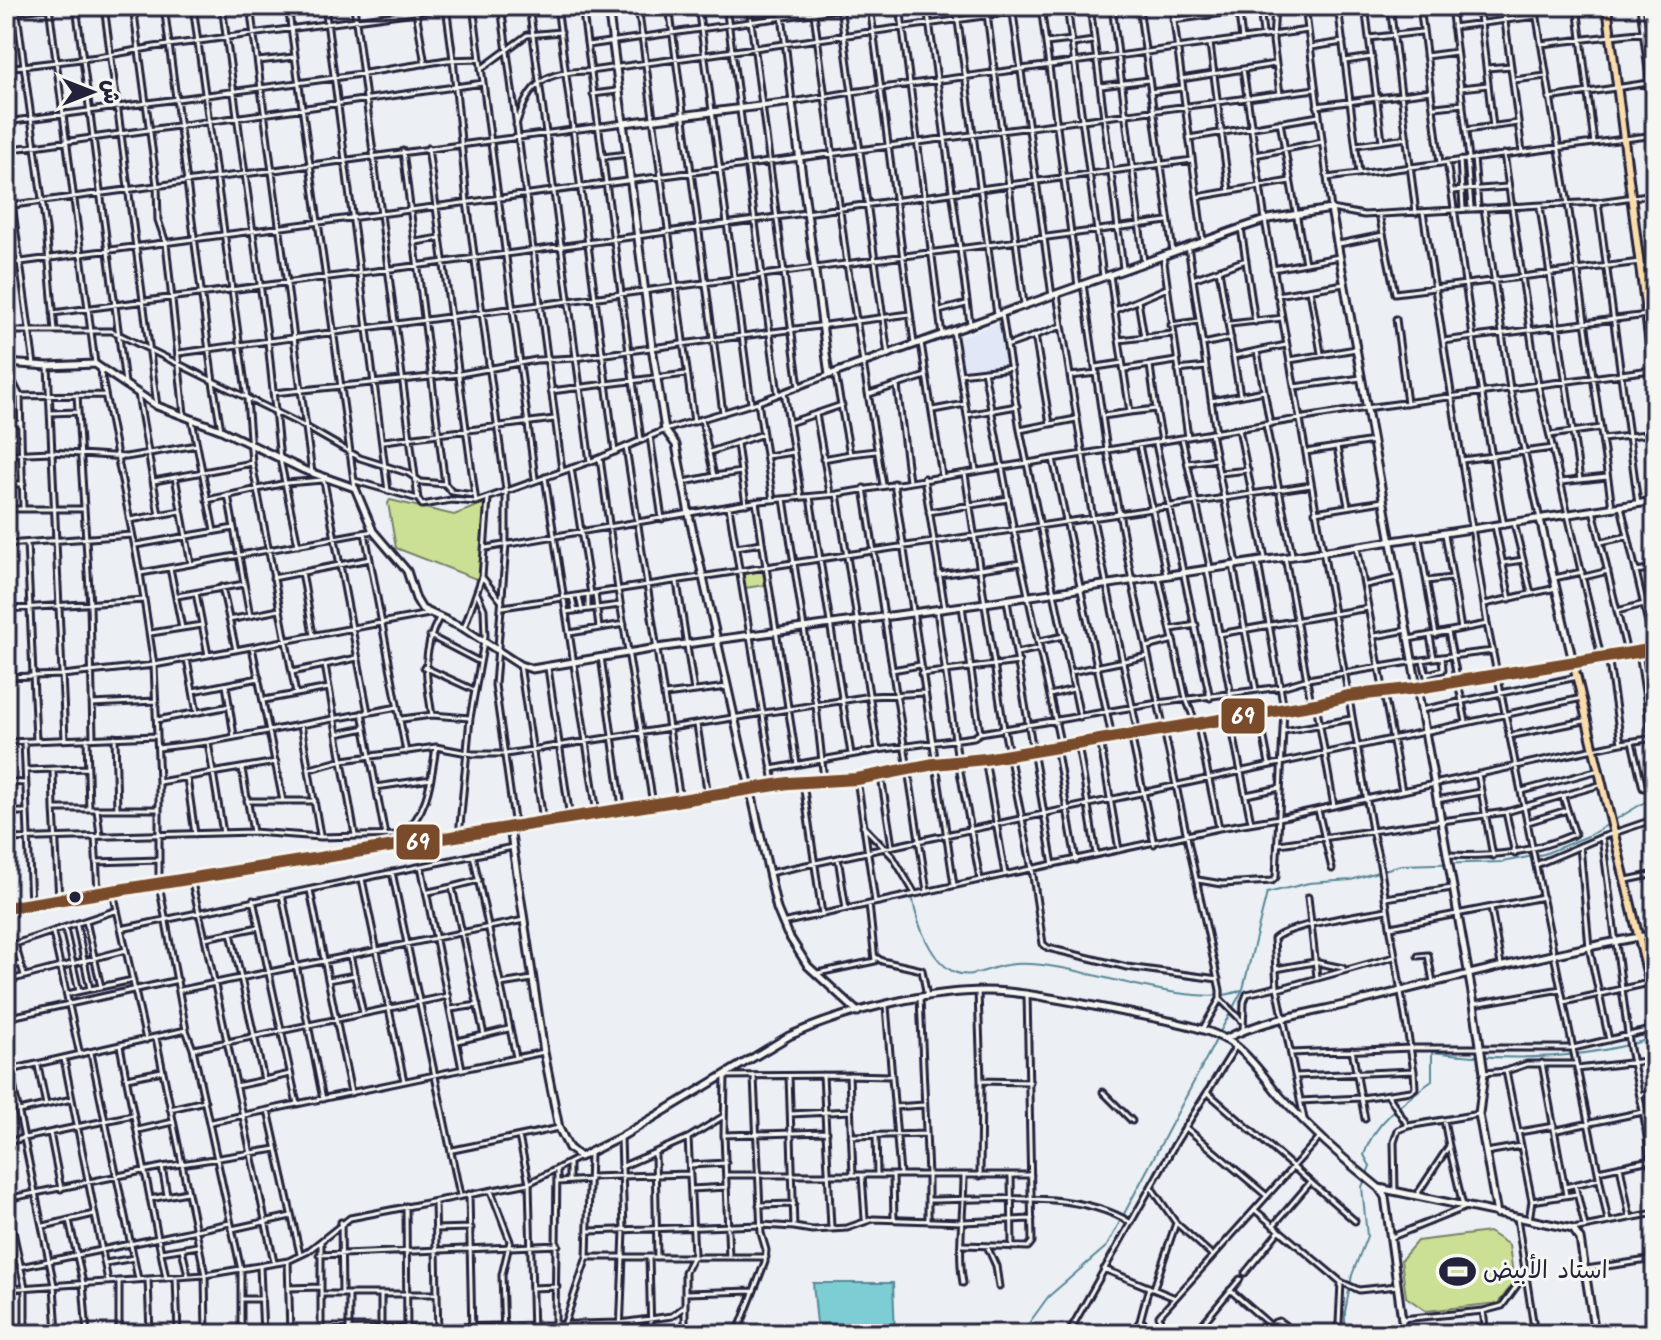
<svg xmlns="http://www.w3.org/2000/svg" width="1661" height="1340" viewBox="0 0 1661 1340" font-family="Kalam,'Playpen Sans Arabic',sans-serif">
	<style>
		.built { fill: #e1e7f6 }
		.green { fill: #cce095; stroke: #778168; stroke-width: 2 }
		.water { fill: #7ccdd4; stroke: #588997; stroke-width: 2 }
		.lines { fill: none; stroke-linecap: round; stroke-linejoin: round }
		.stream { stroke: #588997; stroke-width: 2 }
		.street-casing { stroke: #22223b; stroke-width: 9 }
		.secondary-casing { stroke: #22223b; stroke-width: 11 }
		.primary-casing { stroke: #22223b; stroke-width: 12 }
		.street { stroke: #f6f6f2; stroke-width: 3 }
		.secondary { stroke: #f6f6f2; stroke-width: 5 }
		.primary { stroke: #fbddab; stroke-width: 6 }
		.bus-1-casing { stroke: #f6f6f2; stroke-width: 18 }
		.bus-1 { stroke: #7a4b2a; stroke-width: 12 }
		.bus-dot { fill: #22223b; stroke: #f6f6f2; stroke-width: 3 }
		.labels { text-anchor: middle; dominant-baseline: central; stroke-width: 6; stroke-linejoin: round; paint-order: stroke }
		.poi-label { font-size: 24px; fill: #22223b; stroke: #f6f6f2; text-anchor: start }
		.line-badge { stroke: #f6f6f2; stroke-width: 3 }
		.badge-label { font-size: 22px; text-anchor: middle; font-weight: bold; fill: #fff }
	</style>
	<rect width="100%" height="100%" fill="#eceff4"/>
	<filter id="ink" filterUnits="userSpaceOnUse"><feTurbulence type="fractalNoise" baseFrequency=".0125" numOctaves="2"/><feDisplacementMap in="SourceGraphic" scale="16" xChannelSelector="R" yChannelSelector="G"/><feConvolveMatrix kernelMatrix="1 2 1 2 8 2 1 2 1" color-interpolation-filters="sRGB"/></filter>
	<g filter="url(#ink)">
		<path class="built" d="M1001 322 1008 364 963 372 959 338Z"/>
		<path class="green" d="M390 500 454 515 482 504 486 508 480 577 476 579 396 548 388 503Z
			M763 571 765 585 745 588 743 574Z
			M1489 1232 1509 1245 1514 1282 1498 1303 1426 1311 1406 1297 1401 1260 1417 1241Z"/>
		<path class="water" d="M813 1283H893L895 1334H818Z"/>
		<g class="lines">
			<path class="stream" d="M1615 820 1655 796
				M913 900C917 924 931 961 954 972 971 980 990 967 1007 965 1025 962 1044 965 1062 968 1103 975 1205 1009 1241 990
				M1220 1032 1243 989 1267 893 1309 883 1351 880 1401 865 1502 862 1544 854 1588 836 1609 824
				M1021 1334 1048 1297 1107 1246 1217 1038
				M1345 1334V1312L1352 1275 1367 1236 1362 1187 1370 1166 1364 1155C1373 1123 1406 1100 1432 1081V1052C1504 1061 1583 1060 1653 1038"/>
			<defs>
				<path id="street" d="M16 6 46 229 55 331
					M49 6 95 363
					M76 6 125 383
					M104 6 157 406
					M133 6 157 185 158 220 166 243 184 414
					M164 6 213 382 221 430
					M193 6 247 399 252 463 296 694
					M222 6 268 342 280 459 298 545
					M250 6 312 473
					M288 6 355 488
					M325 6 388 491
					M354 6 418 499
					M415 6 425 64
					M446 6 453 59 467 202 506 490V545L495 685 515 827
					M473 6 535 478
					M501 6 562 470
					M529 6 590 462
					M557 6 615 452
					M582 6 641 440
					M638 6 694 422
					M669 6 723 413
					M698 6 751 403
					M726 6 778 394
					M749 6 799 387
					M781 6 792 102 852 92 1308 30
					M813 6 847 264 883 485
					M840 6 888 355
					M870 6 914 343
					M900 6 942 335
					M927 6 970 323
					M956 6 997 315
					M986 6 1024 304
					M1012 6 1052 296
					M1041 6 1078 286
					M1067 6 1103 276
					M1090 6 1123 268
					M1112 6 1144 262
					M1139 6 1173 252
					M1172 6 1203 241
					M1238 6 1242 39
					M1260 6 1263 34
					M1275 6 1273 41 1280 94
					M1305 6 1331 209 1364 215 1598 202 1655 194
					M1338 6 1359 173
					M1365 6 1382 141
					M1390 6 1416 213
					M1420 6 1440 163
					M1451 6 1469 158
					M1479 6 1493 127
					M1503 6 1522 152
					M1535 6 1568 204 1612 507
					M1577 6 1594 143
					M1640 6 1655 127
					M6 13 60 6
					M1173 20 1239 11
					M1453 27 1537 16
					M1369 38 1421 32
					M1046 43 1072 40
					M1073 44 1093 41
					M1210 44 1229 191
					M1541 44 1655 31
					M588 45 861 6
					M1311 47 1343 42
					M1426 56 1456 52
					M258 61 294 57
					M1345 61 1372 57
					M6 68 98 57 154 47 460 6
					M1487 68 1511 66
					M481 69 527 35 561 32
					M1243 69 1265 220 1372 830 1380 865 1414 1071 1415 1088 1411 1091 1361 1098 1300 1101
					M1181 79 1275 64
					M1514 80 1546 76
					M1101 86 1148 80
					M1461 88 1488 85
					M1150 92 1182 88
					M593 94 617 91
					M1549 98 1655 82
					M1317 106 1431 91
					M1435 107 1463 104
					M6 122 334 78 447 60 480 59
					M1280 122 1305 263
					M516 125C530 81 544 72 590 71L1056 6
					M1466 130 1518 123
					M1189 138 1319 116
					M1356 145 1407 138
					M428 148 476 502 600 458 665 430 758 402 829 375
					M6 150 483 83
					M403 151 445 484 452 492 474 495
					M1504 154 1538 385 1601 657
					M1255 155 1322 142
					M602 157 628 154
					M1474 158 1478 206
					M1467 159 1471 207
					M6 160 34 365
					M1460 160 1463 208
					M1447 162C1466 283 1481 404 1504 525
					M1327 178 1655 135
					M1452 191 1507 187
					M1197 197 1290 181
					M1598 202 1638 504
					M6 206 624 123
					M1540 207 1580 480
					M1484 208 1510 389 1540 519
					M1423 212 1487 624 1608 1221
					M1379 214 1395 293 1640 262
					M1241 228 1255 322
					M416 242 440 238
					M1339 244 1383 235
					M1188 246 1216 433
					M1163 255 1188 437
					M6 264 1315 89
					M1643 267 1655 266
					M1273 269 1339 257
					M1219 270 1240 395
					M1110 275 1119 340 1172 334
					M1193 279 1246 260
					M1083 284 1107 450 1132 581 1220 990V999L1202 1030
					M1310 290 1321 353
					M1057 294 1093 519 1138 734
					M1277 295 1344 284
					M1138 301 1144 337
					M1115 310 1167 288
					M939 311 966 304
					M53 313 506 254 1192 160
					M1002 314 1020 430 1080 717
					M1396 319 1407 403
					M1230 324 1282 318
					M1171 325 1199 321
					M6 331H112L306 427 360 458 408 473 421 482 445 484
					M953 331 976 470
					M1119 340 1130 412 1156 409 1162 441
					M1443 341 1655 314
					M921 343 942 476
					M1203 344 1231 338
					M1009 345 1062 326
					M179 353 1167 221
					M1234 356 1257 351
					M1290 360 1356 349
					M48 366 65 739
					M1150 366 1156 409
					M1096 367 1122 363
					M6 368 20 396 23 509H84
					M100 368 140 573 154 665 159 782V884L186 1030 193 1049 241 1270V1334
					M1125 369 1176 361
					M1178 370 1206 367
					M984 371 1014 531 1061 747
					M835 373 850 454 876 451
					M960 374 1011 368
					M1070 376 1097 373
					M897 386 909 481
					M1294 387 1361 378
					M551 391 686 374
					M784 392 801 497
					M273 393 460 374 536 360 575 358 910 314
					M138 394 159 515
					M869 394 926 376
					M77 395 90 605 93 738
					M6 396 105 395
					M1211 401 1264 391
					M758 402 773 500
					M933 410 965 404
					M50 413 78 412
					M816 414 830 493
					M967 415 1017 406
					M1103 416 1130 412
					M192 420 214 531
					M6 423H21
					M789 423 842 405
					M1050 424 1076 419
					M1270 424 1257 351 1286 345
					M1266 425 1292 554
					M1239 429 1265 558
					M1020 430 1050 424 1035 335
					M1211 433 1237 563
					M1550 435 1600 428
					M650 436 662 519
					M1182 438 1210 567
					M1603 439 1655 433
					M384 441 554 419
					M737 444 741 472
					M1156 444 1210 698
					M1139 445 1166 574
					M626 447 680 800
					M1337 447 1348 506
					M710 452 763 434
					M1306 452 1373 441
					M6 454 51 452 126 457 197 445
					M767 456 793 452
					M600 458 618 590 653 804
					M823 459 850 454
					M1053 459 1112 737
					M1462 460 1553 448
					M1188 463 1216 459
					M571 468 591 594
					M1220 473 1248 470
					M965 474 1004 729 1032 869 1043 944 1048 948 1127 967 1218 979
					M323 476 368 712
					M714 476 741 472 746 504
					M175 477 191 564
					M545 477 597 813
					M924 478 945 609
					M154 481 252 463
					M355 481 418 499 422 505 451 500 476 502
					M684 482 714 476 702 420
					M1561 482 1607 477
					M894 483 954 885
					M6 484H23
					M864 488 927 891
					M837 494 878 750
					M228 495 250 616
					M810 497 851 754
					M784 499 816 706 824 780
					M207 500 286 483 323 480
					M1621 506 1654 649
					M729 507 774 783
					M6 509H23
					M1593 510 1627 653
					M929 512 1008 499
					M1315 512 1383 501
					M130 520 181 511
					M1514 523 1531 593
					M1495 526 1510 599
					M365 533 406 752
					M1445 534 1461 629
					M1419 538 1436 635
					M1601 542 1628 536
					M27 543 36 740
					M6 544 132 535
					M136 545 234 528
					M736 547 762 543
					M1357 547 1402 791
					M486 548 760 501 837 494 1366 408 1651 370
					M1285 557 1311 703
					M1503 563 1523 560
					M1233 565 1256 690
					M170 568 182 628 202 625
					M1207 569 1235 717
					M1636 571 1655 568
					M302 572 313 635
					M141 573 373 531
					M939 575 1021 563
					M482 577 502 602
					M1159 577 1186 699 1199 731 1219 828
					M1584 577 1608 571
					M273 578 370 559
					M1554 578 1582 572
					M1427 581 1451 578
					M677 582 694 691
					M1366 585 1397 578
					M222 587 236 650
					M196 593 208 655
					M595 593 599 628
					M588 595V609
					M177 596 244 584
					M579 596 582 611
					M572 597 575 611
					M1007 601 1053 865
					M1485 604 1556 588
					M962 606 980 733
					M503 607 766 567 756 502
					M6 609 144 600
					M937 610 958 761 980 879
					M1617 611 1644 604
					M566 612 620 605
					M229 620 279 610
					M464 628 482 577 488 499
					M1172 629 1196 625
					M1448 632 1466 722
					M151 633 182 628
					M570 633 624 624
					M1219 634 1368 608
					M430 636 480 662
					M1375 636 1407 630
					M1430 636 1434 658
					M1409 639 1487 624
					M1040 641 1064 636
					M252 647 283 801
					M1147 647 1174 640
					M1639 652 1652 739
					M1017 653 1040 648
					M1608 656 1621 743
					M601 657 622 807
					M187 659 197 713
					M1423 661 1429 684
					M325 665 355 835
					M520 665 543 820
					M424 667 474 690
					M548 668 570 818
					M892 670 920 665
					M292 672 357 658
					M1071 672 1148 656
					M921 674 1019 662
					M1428 674 1443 670 1442 657
					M6 677 62 675 154 665 429 614
					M226 685 234 736
					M193 691 259 678
					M665 695 727 687
					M1050 695 1073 689
					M264 700 329 688
					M92 704 156 701
					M1316 704 1334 806
					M1421 710 1577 677
					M362 713 385 835
					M1259 713 1269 764
					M432 715C426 680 421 651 439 618
					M1230 718 1251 822
					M402 719 432 715 470 718
					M157 720 230 706
					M301 725 320 835
					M697 725 708 796
					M1284 731 1351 719
					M337 734 365 728
					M1131 734 1154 844
					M1509 736 1584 721
					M115 737 117 809
					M87 738 89 809
					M1100 740 1119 850
					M24 741 31 904
					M6 742 157 736
					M208 742 223 833
					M1632 742 1643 788
					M1078 744 1096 854
					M1056 747 1076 860
					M158 748 208 742 398 707
					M985 759 1005 874
					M797 764 766 567 1311 485
					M242 769 253 832
					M310 769 343 760 436 747 473 754H506L871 696 924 693
					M771 769 878 750 974 737 980 733 1158 703 1281 687 1308 679 1434 658 1493 651
					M25 770 87 768
					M53 770 54 809
					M1478 774 1493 856
					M881 776 892 846
					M187 778 195 834
					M857 779 875 902
					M6 782 25 783
					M159 782 276 762
					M803 783 822 914
					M376 787 431 779
					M1522 791 1599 770
					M1246 795 1280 788
					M1437 800 1480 792
					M247 801H315
					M97 809 100 836
					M1318 810 1332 869
					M6 812H26
					M1506 812 1515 854
					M1528 822 1567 810
					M863 826 893 857 914 892
					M402 834C429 813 431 778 436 747
					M459 836 470 718 485 636 484 609 477 593
					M95 837 98 893
					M1602 837 1630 1049 1644 1116 1655 1194
					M6 839 253 832 321 837 401 835 431 839
					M1279 844 1506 812 1603 784
					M1580 846 1589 947 1609 1040
					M473 855 516 1057
					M1447 855C1494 857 1530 853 1575 834L1563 797
					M838 858 846 909
					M96 862 159 860
					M1536 865 1602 837 1655 819
					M421 866 462 1069
					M392 872 460 1195
					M769 873 1582 698
					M191 879 205 938 259 927 253 900
					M362 879 404 1081
					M479 880 452 887 484 1035 508 1029
					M1198 880 1222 884 1272 881 1276 877 1284 709 1258 562
					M1627 880 1655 874
					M310 890 351 1093
					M113 892 146 1040
					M429 892 452 887
					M282 895 323 1099
					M1308 897 1317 977
					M1385 898 1452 888
					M59 900 54 809H159
					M1491 908 1501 965
					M86 921 101 987
					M782 923 1219 828 1279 818 1621 743 1655 738
					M77 926 90 989
					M259 927 297 1104
					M1391 927 1543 897
					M65 929 79 991
					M121 929 513 847
					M53 933 80 1055
					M231 933 264 1080 236 1086
					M205 938 274 1262
					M15 944 24 975
					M6 947 117 910
					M350 955 363 1013
					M1418 956 1428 955 1433 982
					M876 957 882 961 922 970 927 997
					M6 968 21 964
					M1276 969 1314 962 1343 968
					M818 973 875 961 869 904
					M328 980 355 975
					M6 981 126 950
					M501 984 532 979
					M1278 989 1394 957
					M181 990 524 920
					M978 991 981 1081 1030 1082
					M67 994 133 980
					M920 998 928 1175H1031
					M1220 999 1243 1022
					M1564 1002 1649 983
					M1474 1004 1561 989
					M886 1006 900 1174
					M451 1009 478 1005
					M6 1018 178 980
					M1243 1031 1244 1002 1247 994 1276 987
					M156 1038 205 1275 206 1334
					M457 1041 484 1035
					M120 1046 166 1278
					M194 1049 448 996
					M1352 1050 1365 1119
					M91 1053 138 1279
					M1291 1053 1411 1048H1573L1655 1029
					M64 1059 108 1281
					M1542 1063 1566 1195
					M38 1066 46 1105
					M1577 1069 1655 1060
					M10 1070 54 1285 57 1334
					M6 1071 186 1030
					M1506 1071 1532 1201 1529 1220
					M1484 1073 1506 1071 1527 1064H1575
					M823 1075 831 1227
					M849 1075 889 1076
					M725 1076 849 1075 853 1175
					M725 1076 724 1135 729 1257
					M1295 1076 1414 1071
					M127 1078 162 1071
					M264 1080 290 1074
					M1103 1092 1132 1121
					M1207 1092 1355 1221
					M1388 1095 1408 1126
					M1640 1095 1655 1092
					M894 1107 924 1105
					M170 1109 205 1101
					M268 1110 300 1254
					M19 1111 72 1099
					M791 1114 850 1111
					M1644 1116 1655 1114
					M1304 1119 1277 987 1274 939C1286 925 1365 914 1387 910
					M1444 1120 1449 1146
					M211 1122 544 1052
					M1185 1127 1267 1196
					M138 1130 173 1122
					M1557 1130 1643 1112
					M1519 1132 1554 1126
					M50 1133 61 1189
					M724 1135 827 1132
					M876 1135 877 1174
					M851 1136 926 1134
					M519 1137 529 1183 533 1334
					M6 1142 133 1115
					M453 1150 559 1128
					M1486 1152 1521 1146
					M655 1154 657 1257
					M569 1164V1180
					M690 1165 726 1163
					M1620 1166 1630 1218
					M162 1167 167 1195
					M621 1167 688 1138 724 1116
					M1598 1171 1655 1159
					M726 1175H928V1221
					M862 1175 865 1219
					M1011 1175 1012 1247
					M893 1176 894 1220
					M980 1176 981 1081
					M590 1177 689 1174
					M558 1182 590 1180
					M1575 1185 1585 1226
					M1151 1187 1176 1223 1212 1255
					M1565 1187 1599 1179
					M691 1189 727 1187
					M491 1191 510 1241 502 1275 504 1334
					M1395 1191 1394 1142 1398 1130 1408 1126 1479 1114
					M469 1194 472 1334
					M1416 1196 1449 1146 1463 1206
					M150 1199 187 1192
					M929 1200C990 1200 1078 1189 1131 1223
					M1532 1201 1577 1194
					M435 1202 437 1294
					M759 1205 794 1204
					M406 1206 407 1334
					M1255 1210 1341 1282 1359 1290 1397 1286
					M1517 1218 1535 1334
					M69 1220 83 1283 87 1334
					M341 1222 342 1294
					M44 1226 94 1214
					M1273 1226 1309 1184
					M794 1227 812 1230 831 1229 847 1228 873 1219 963 1222 1032 1219
					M232 1229 291 1216
					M435 1229 471 1228
					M1573 1229 1655 1213
					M589 1231 761 1225 794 1227 789 1076
					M1392 1237 1466 1207
					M321 1242V1294
					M963 1245 1028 1247 1032 1242 1027 994
					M987 1246 996 1266 999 1287
					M182 1249 188 1276
					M161 1252 198 1246
					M319 1255 558 1245
					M587 1257H766
					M649 1257 651 1334
					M288 1261 290 1334
					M106 1263 134 1258
					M20 1267 230 1223
					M260 1267 263 1334
					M1104 1269 1175 1298
					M1586 1269 1655 1259
					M1245 1273 1279 1231
					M176 1278 178 1334
					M148 1279 150 1334
					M119 1281V1334
					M963 1283C957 1250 964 1210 964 1176
					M289 1288 320 1287
					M532 1288 557 1287
					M1154 1288 1176 1223
					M6 1289 205 1275 288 1261 307 1252 350 1218 529 1183 580 1157
					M1230 1290 1271 1326
					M686 1293 753 1291
					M381 1294V1334
					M242 1299H262
					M1483 1311 1502 1306 1523 1277
					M1402 1319 1483 1311 1486 1334
					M1140 1321 1154 1329
					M555 1323 557 1171
					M25 1334V1287L6 1199 162 1167 276 1149
					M161 1334 620 1323 672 1316 684 1307
					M321 1334V1294H437L438 1334
					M349 1334V1294
					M561 1334 587 1257 590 1154
					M620 1334 624 1230 621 1138
					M685 1334V1272L694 1254 688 1138
					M737 1334 765 1262 766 1250 761 1233 754 1077
					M1068 1334 1175 1144 1236 1046
					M1131 1334 1140 1321 1149 1287
					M1149 1334 1160 1322
					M1175 1334 1160 1322 1159 1316 1319 1138
					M1194 1334 1240 1279
					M1265 1334 1275 1322 1279 1321 1298 1334
					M1334 1334 1339 1323 1341 1282"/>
				<path id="secondary" d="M608 6 652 347 665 430 676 445 690 519 777 909 787 933 808 966 858 1012
					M624 123 792 102 829 375 1241 228 1268 219 1331 209 1474 1004 1484 1073 1479 1114 1497 1214
					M6 363 48 366 95 364 157 406 221 430 304 470 355 488 373 531 407 571 416 599 422 609 463 628 520 665 532 669 657 648 985 603 1655 501
					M510 828 544 1052 559 1128 569 1148 580 1157 621 1137 789 1036C849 1009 943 986 1008 992 1050 996 1092 1006 1134 1014 1164 1020 1213 1027 1237 1047 1254 1061 1267 1081 1281 1097 1311 1130 1345 1161 1379 1188L1385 1197 1404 1334
					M6 908 788 783 857 779 934 764 985 759 1316 704 1348 696 1417 688 1573 662 1540 519
					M1225 1039C1266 1018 1317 1012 1361 1001 1459 976 1556 952 1655 934
					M1379 1188 1573 1229 1580 1239 1595 1334"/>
				<path id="primary" d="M1607 6 1655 384
					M1655 649 1573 662 1655 1006"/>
			</defs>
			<use href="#street" class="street-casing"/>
			<use href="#secondary" class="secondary-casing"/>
			<use href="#primary" class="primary-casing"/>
			<use href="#street" class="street"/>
			<use href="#secondary" class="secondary"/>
			<use href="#primary" class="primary"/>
			<defs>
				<path id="bus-1" d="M6 908 788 783 857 779 934 764 985 759 1316 704 1348 696 1417 688 1655 649"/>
			</defs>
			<use href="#bus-1" class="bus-1-casing"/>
			<use href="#bus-1" class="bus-1"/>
		</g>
	</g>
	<defs>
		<symbol id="stadium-bare" viewBox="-9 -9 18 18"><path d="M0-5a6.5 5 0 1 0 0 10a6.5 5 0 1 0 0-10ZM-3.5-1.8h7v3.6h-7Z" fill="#22223b" stroke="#f6f6f2" stroke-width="2.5" paint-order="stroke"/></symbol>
	</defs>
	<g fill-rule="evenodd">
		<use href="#stadium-bare" x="1432" y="1246" width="51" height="51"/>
	</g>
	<circle class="bus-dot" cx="75" cy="897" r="7"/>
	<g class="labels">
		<g class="poi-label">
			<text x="1483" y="1271">استاد الأبيض</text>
		</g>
	</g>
	<g class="line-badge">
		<rect x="1220" y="697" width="46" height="38" rx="8" fill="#7a4b2a"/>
		<rect x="395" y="823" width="46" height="38" rx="8" fill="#7a4b2a"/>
	</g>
	<g class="badge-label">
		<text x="1243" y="724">69</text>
		<text x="418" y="850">69</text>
	</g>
	<rect width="1661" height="1340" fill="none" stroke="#f6f6f2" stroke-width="32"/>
	<rect x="16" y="16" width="1629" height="1308" fill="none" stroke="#22223b" stroke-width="3" filter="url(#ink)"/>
	<g transform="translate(92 92) rotate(90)" stroke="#f6f6f2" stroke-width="6" paint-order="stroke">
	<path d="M0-6L14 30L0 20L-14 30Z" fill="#22223b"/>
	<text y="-12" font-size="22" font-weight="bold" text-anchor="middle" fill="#22223b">ش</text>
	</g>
</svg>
